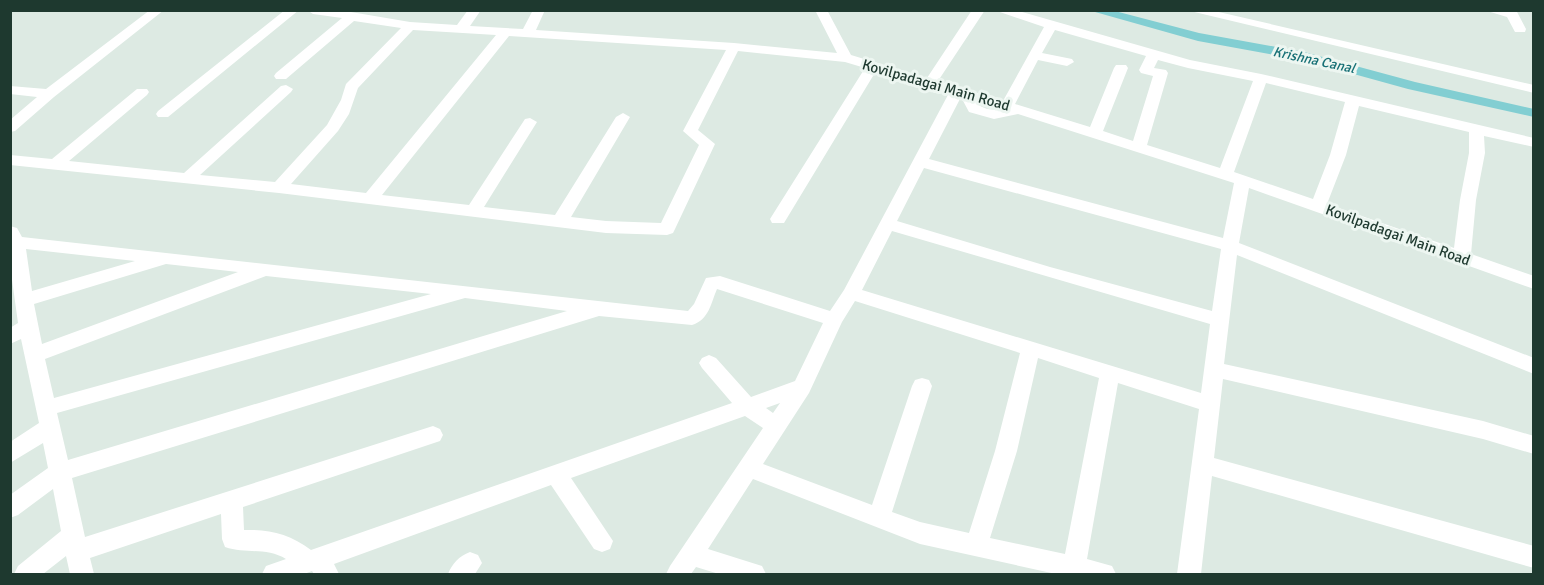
<svg xmlns="http://www.w3.org/2000/svg" width="1544" height="585" viewBox="0 0 1544 585" font-family="Signika,sans-serif">
	<style>
		.lines { fill: none; stroke-linecap: round; stroke-linejoin: round }
		.canal { fill: #82ced2; fill-rule: evenodd }
		.minor { fill: #fff; fill-rule: evenodd }
		.labels { text-anchor: middle; dominant-baseline: central; stroke-width: 6; stroke-linejoin: round; paint-order: stroke }
		.far-water-label { font-size: 14px; font-style: italic; fill: #177076; stroke: #edf6f1 }
		.street-label { font-size: 15px; fill: #1e392f; stroke: #edf6f1 }
	</style>
	<rect width="100%" height="100%" fill="#ddeae3"/>
	<g class="lines">
		<path class="canal" d="M1088 10H1111L1199 33 1304 52 1415 82 1534 109V117L1408 89 1303 60 1198 41Z"/>
		<path class="minor" d="M150 10H164L54 97 15 131 10 132V120L37 97 10 94V86L46 89Z
			M285 10H299L168 117H158L156 114 158 111Z
			M307 10H339L410 22 457 25 468 10H481L470 26 523 29 533 10H545L536 30 734 43 837 53 815 10H827L851 55 927 78 972 10H985L938 81 1003 101 1044 27 994 10H1015L1190 60 1261 74 1534 138V147L1484 136 1485 153 1476 200 1471 254 1534 276V289L1249 188 1239 243 1534 358V374L1237 255 1224 364 1483 421 1534 436V454L1483 439 1223 379 1214 458 1534 546V568L1212 476 1201 574H1177L1199 409 1118 383 1087 559 1112 566 1116 574H1056L920 544 753 479 708 549 762 566 766 574H719L696 567 691 574H666L670 566 763 428 745 416 571 478 613 541 610 549 602 552 594 549 551 485 334 564 339 574H314L312 571 304 574H262L266 566 286 559C267 547 245 554 225 547L222 539 221 514 90 558 94 574H70L66 556 43 574H14L18 566 61 531 53 489 18 515 10 518V495L48 468 43 443 10 463V442L39 423 21 339 10 344V328L18 323 10 265V226L17 228 22 237 688 311 694 304 706 278 720 276 830 311 844 290 949 93 876 71 784 223H772L770 219 865 68 845 62 738 51 698 130 715 144 675 229 673 233 667 235 606 233 279 193 10 165V155L52 159 137 89H147L149 92 147 95 69 161 184 173 281 86 286 85 293 89 291 92 200 175 275 182 327 125 341 100 346 84 401 28 354 21 286 79H276L274 76 276 73 342 18 313 14ZM413 30 496 35 366 193 291 184 338 131 349 114 358 88ZM1055 30 1146 56 1139 70 1141 73 1153 76 1133 141 1103 131 1128 68 1126 65H1116L1114 68 1090 127 1015 104 1038 60 1067 66 1074 62 1072 59 1042 53ZM509 36 726 50 683 131 699 145 661 223 606 221 571 217 630 117 623 113 616 117 555 215 484 207 537 122 530 118 525 119 469 205 382 195ZM1158 60 1188 68 1253 81 1220 168 1147 145 1168 73 1166 70 1154 68ZM1266 83 1345 102 1330 155 1313 199 1234 172ZM961 97 969 112 994 119 1018 114 1234 183 1223 238 929 159ZM976 102 1001 109C993 111 981 109 976 102ZM1359 106 1469 132V153L1460 200 1454 248 1327 204 1346 155ZM924 168 1221 249 1212 311 1050 267 897 221ZM892 231 1210 324 1201 393 862 290ZM26 249 135 261 32 291ZM166 264 238 272 42 344 34 304ZM266 276 431 294 54 398 45 359ZM717 289 823 323 795 381 751 397 716 358 709 355 702 358 699 363 702 368 732 403 311 550C290 534 269 529 244 530L243 507 440 441 443 435 440 429 433 426 85 537 72 478 599 316 692 325C709 320 711 303 717 289ZM465 298 567 311 68 460 57 413ZM855 301 1020 353 995 451 969 533 920 522 892 512 932 386 929 380 922 378 915 380 912 386 872 505 763 464 809 393 842 322ZM1038 358 1099 378 1065 554 990 538 1017 451ZM780 403 773 413 766 408Z
			M1186 10H1210L1534 85V93Z
			M1484 10H1516L1526 29 1525 32H1515L1507 17Z
			M470 552 478 555 482 563 475 574H448C452 564 459 556 470 552Z"/>
	</g>
	<g class="labels">
		<g class="far-water-label">
			<text transform="translate(1314 60) rotate(12)">Krishna Canal</text>
		</g>
		<g class="street-label">
			<text transform="translate(936 85) rotate(16)">Kovilpadagai Main Road</text>
			<text transform="translate(1398 235) rotate(20)">Kovilpadagai Main Road</text>
		</g>
	</g>
	<rect width="1544" height="585" fill="none" stroke="#1e392f" stroke-width="24"/>
</svg>
